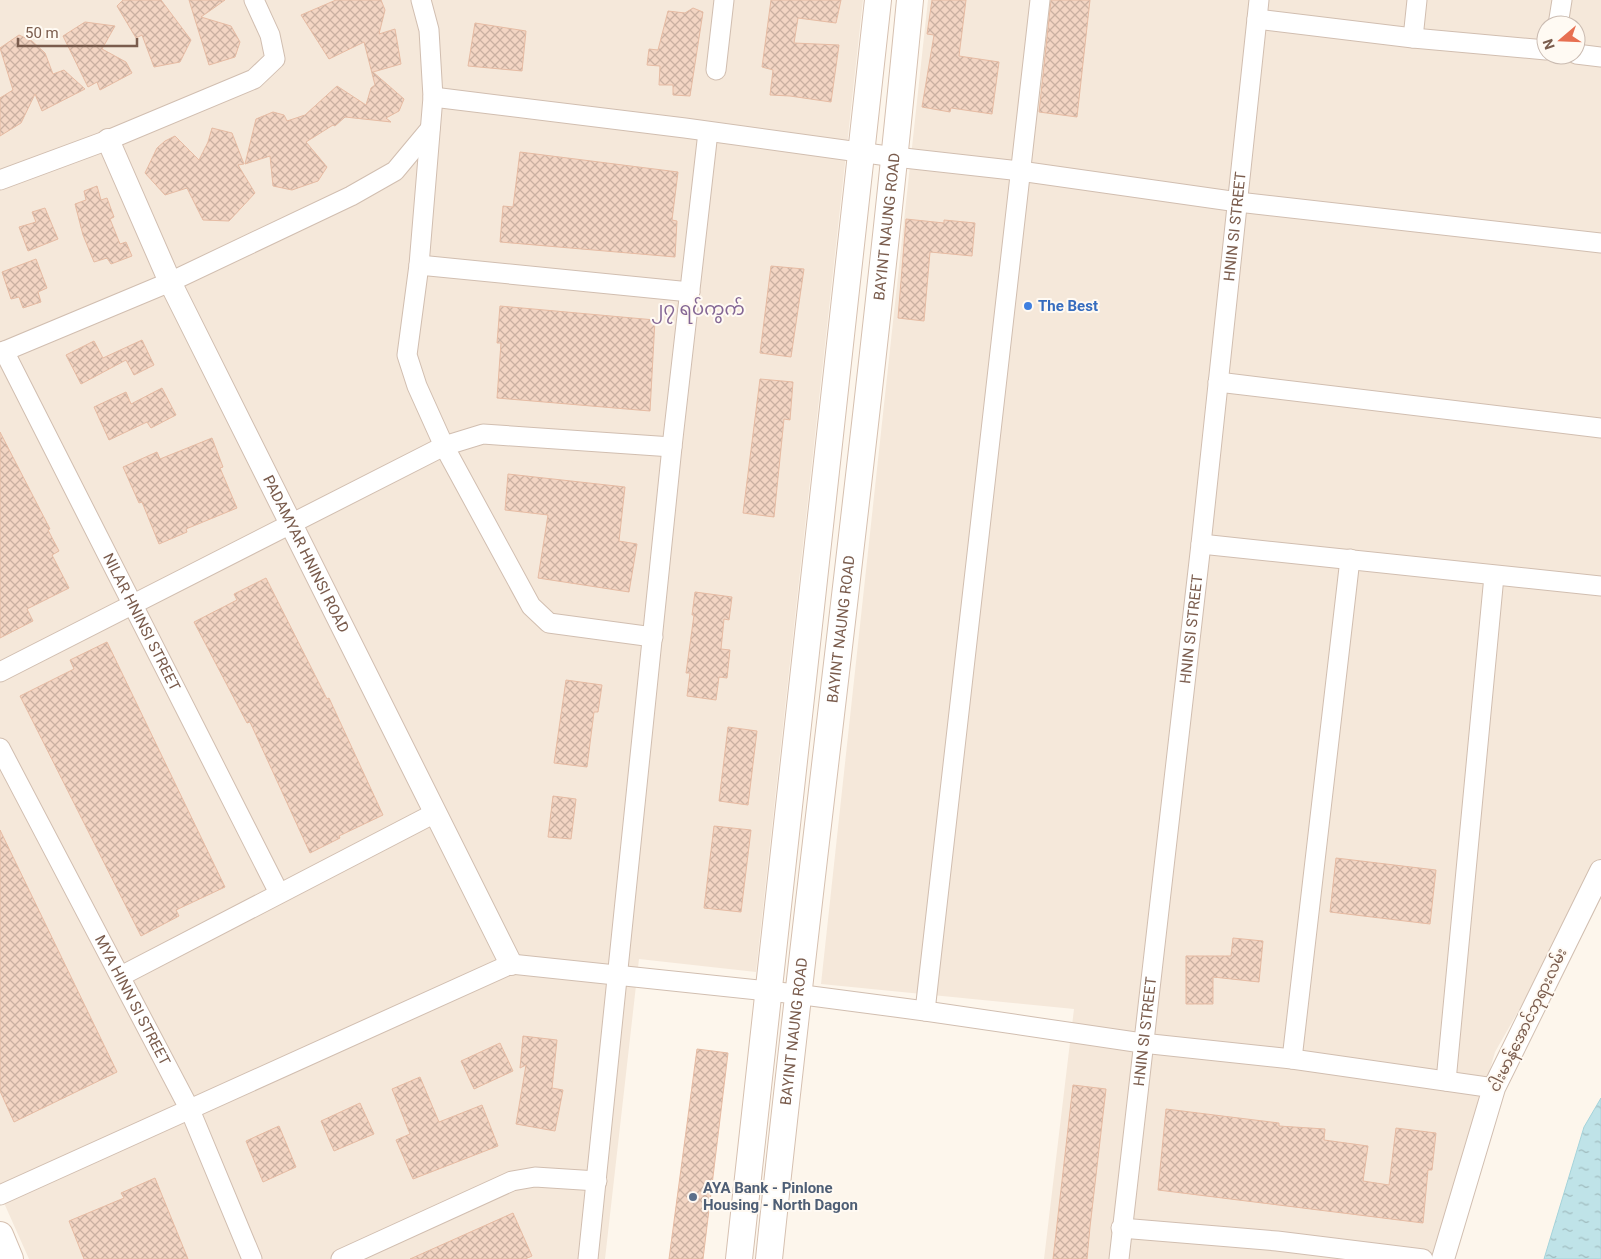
<svg xmlns="http://www.w3.org/2000/svg" width="1601" height="1259" viewBox="0 0 1601 1259" font-family="Roboto,'Noto Sans Myanmar',sans-serif">
	<style>
		.residential { fill: #f5e8da; fill-rule: evenodd }
		.water { fill: url(#water-ripples); stroke: #a5d3da }
		.building { fill: url(#building-cross-hatch); stroke: #e6bba3 }
		.lines { fill: none; stroke-linecap: round; stroke-linejoin: round }
		.minor-casing { stroke: #d1beb0; stroke-width: 21 }
		.tertiary-casing { stroke: #d1beb0; stroke-width: 24 }
		.secondary-casing { stroke: #d6c0b0; stroke-width: 28 }
		.minor { stroke: #fff; stroke-width: 19 }
		.tertiary { stroke: #fff; stroke-width: 22 }
		.secondary { stroke: #fff; stroke-width: 26 }
		.shop-dot { fill: #3f7fe0; stroke: #fffaf3; stroke-width: 2 }
		.service-dot { fill: #5c6f8a; stroke: #fffaf3; stroke-width: 2 }
		.labels { text-anchor: middle; dominant-baseline: central; stroke-width: 4; stroke-linejoin: round; paint-order: stroke }
		.street-label { font-size: 15px; fill: #7a5c4d; stroke: #fffaf3 }
		.shop-label { font-size: 15px; font-weight: bold; fill: #366cbe; stroke: #fffaf3; text-anchor: start }
		.service-label { font-size: 15px; font-weight: bold; fill: #4e5e75; stroke: #fffaf3; text-anchor: start }
		.quarter-label { font-size: 18px; fill: #846695; stroke: #fffaf3 }
	</style>
	<defs>
		<pattern id="water-ripples" width="26" height="14" patternUnits="userSpaceOnUse" patternTransform="scale(1.25)"><rect width="26" height="14" fill="#bfe3e8"/><path d="M2 4q2-2 4 0t4 0M15 11q2-2 4 0t4 0" fill="none" stroke="#a0bbbe"/></pattern>
		<pattern id="building-cross-hatch" width="8" height="8" patternUnits="userSpaceOnUse" patternTransform="scale(1.25)"><rect width="8" height="8" fill="#f3d5c3"/><path d="M0 0l8 8M0 8l8-8" fill="none" stroke="#cab0a1"/></pattern>
	</defs>
	<rect width="100%" height="100%" fill="#fdf6ec"/>
	<path class="residential" d="M0 0H863L756 972 639 959 605 1259H29L0 1194Z
		M928 0H1601V866L1495 1052 1435 1259H1044L1074 1009 821 984ZM1546 25H1576V55H1546Z"/>
	<path class="water" d="M1601 1098V1259H1544L1584 1127Z"/>
	<path class="building" d="M123 0H161L191 40 180 62 154 67 142 35 136 38 117 6Z
		M189 0H225L201 17 231 26 240 42 235 57 209 65Z
		M336 0H381L385 10 379 34 395 29 401 64 373 72 404 99 399 111 386 118 391 122 345 117 335 126 333 125 306 142 327 167 318 181 292 190 273 186 270 156 245 164 256 119 273 112 284 115 287 121 305 115 337 86 366 105 371 88 375 85 364 42 329 59 301 15Z
		M771 0H841L836 23 798 18 794 43 839 45 831 102 790 96 770 95 773 70 762 67Z
		M932 0H966L959 56 999 62 992 114 951 108 950 112 922 107 934 35 927 34Z
		M1051 0H1090L1077 117 1039 112Z
		M693 8 703 12 690 96 673 95V85H659L660 66 647 65 649 49 658 50 668 11 685 13Z
		M85 22 115 26 102 49 126 62 132 73 100 90 97 82 88 87 63 36Z
		M475 23 526 31 522 71 468 66Z
		M19 35 32 41 45 53 53 74 64 70 85 89 42 111 35 94 21 123 0 136V98L13 90 0 48Z
		M212 128 232 133 244 164 238 165 255 193 229 221 203 220 187 188 165 195 145 173 157 148 165 141 175 136 199 160 208 142Z
		M520 152 678 172 672 220 677 221 675 257 500 242 503 206 513 207Z
		M97 186 101 200 107 198 114 217 110 219 120 244 126 242 132 256 111 264 107 258 94 262 83 235 75 204 86 200 84 191Z
		M45 208 58 239 28 251 19 227 36 222 32 212Z
		M906 219 944 223V220L975 223 972 256 930 252 924 321 898 318Z
		M36 259 47 288 38 292 41 302 23 308 19 297 11 299 2 272Z
		M771 266 804 269 791 357 760 353Z
		M500 306 655 320 650 411 497 398 501 343H497Z
		M142 340 154 365 134 375 126 360 81 384 66 355 94 341 103 358Z
		M760 379 793 382 790 420 784 419 774 517 743 513Z
		M162 388 176 415 151 428 147 422 109 440 94 407 126 392 131 404Z
		M0 432 50 529 48 530 59 551 52 555 69 588 27 609 33 621 0 638Z
		M212 438 223 467 220 468 237 508 186 529 187 532 159 544 142 502 139 503 123 467 157 452 160 459Z
		M508 474 625 487 619 541 637 544 629 592 538 578 548 515 505 510Z
		M266 578 327 699 329 698 383 815 339 836 340 838 310 853 250 722 247 723 194 622 237 600 234 594Z
		M695 592 732 597 729 620 724 619 721 649 730 650 727 678 719 677 716 700 687 696 690 673H686L694 615H692Z
		M107 642 225 887 176 910 179 916 141 936 20 696 74 669 70 660Z
		M566 680 602 685 598 712H594L587 767 554 763Z
		M728 727 757 731 748 805 719 801Z
		M553 796 576 799 571 839 548 837Z
		M714 826 751 830 741 912 704 908Z
		M0 830 117 1072 14 1122 0 1091Z
		M1336 858 1436 870 1430 924 1330 912Z
		M1233 938 1263 941 1259 982 1213 977V1004H1186V956H1231Z
		M523 1036 557 1040 552 1088 563 1090 555 1131 516 1124 526 1065 520 1068Z
		M500 1043 513 1071 474 1089 461 1061Z
		M697 1049 728 1053 703 1259H669Z
		M420 1077 439 1122 482 1105 498 1146 413 1179 396 1140 410 1134 392 1089Z
		M1073 1085 1106 1089 1090 1227 1087 1259H1053Z
		M360 1103 374 1134 334 1151 321 1121Z
		M1166 1109 1279 1123V1126L1325 1129 1324 1140 1368 1146 1363 1181 1389 1185 1396 1128 1436 1133 1432 1170H1428L1423 1223 1158 1190Z
		M279 1126 296 1167 263 1182 246 1141Z
		M155 1178 188 1259H84L69 1221 124 1198 121 1193Z
		M513 1213 532 1256 525 1259H410Z"/>
	<g class="lines">
		<defs>
			<g id="minor">
				<path d="M421 0 429 30 433 97 419 265 407 355 417 386 444 446 531 606 549 623 653 637"/>
				<path d="M1257 19 1413 38 1546 50"/>
				<path d="M1558 25 1562 0"/>
				<path d="M1413 38 1417 0"/>
				<path d="M1576 54 1601 57"/>
				<path d="M716 70 724 0"/>
				<path d="M433 97 685 128 895 157 1020 171 1238 202 1601 243"/>
				<path d="M0 180 108 140 254 79 275 59 270 35 254 0"/>
				<path d="M419 265 690 292"/>
				<path id="s1" d="M4 351 279 893"/>
				<path d="M0 353 170 282 351 196 395 171 430 129"/>
				<path d="M1218 382 1601 428"/>
				<path d="M1201 544 1601 586"/>
				<path d="M0 672 444 446 483 434 672 447"/>
				<path id="s2" d="M0 748 190 1110 252 1259"/>
				<path d="M121 976 435 813"/>
				<path d="M925 1011 1040 0"/>
				<path d="M1292 1059 1350 559"/>
				<path d="M1446 1081 1494 576"/>
				<path d="M0 1195 511 964 796 994 925 1011 1142 1043 1292 1059 1494 1088"/>
				<path d="M1121 1228 1277 1241 1423 1259"/>
				<path d="M341 1259 512 1181 535 1177 597 1181"/>
				<path d="M588 1259 672 447 708 132"/>
				<path id="s3" d="M1119 1259 1201 544 1259 0"/>
			</g>
			<g id="tertiary">
				<path id="s4" d="M108 140 170 282 511 964"/>
				<path d="M1443 1259 1494 1088 1601 871"/>
			</g>
			<g id="secondary">
				<path d="M0 1235 10 1259"/>
				<path d="M739 1259 878 0"/>
				<path id="s5" d="M769 1259C813 839 870 421 910 0"/>
			</g>
		</defs>
		<use href="#minor" class="minor-casing"/>
		<use href="#tertiary" class="tertiary-casing"/>
		<use href="#secondary" class="secondary-casing"/>
		<use href="#minor" class="minor"/>
		<use href="#tertiary" class="tertiary"/>
		<use href="#secondary" class="secondary"/>
	</g>
	<circle class="shop-dot" cx="1028" cy="306" r="5"/>
	<circle class="service-dot" cx="693" cy="1197" r="5"/>
	<g class="labels">
		<g class="street-label">
			<text stroke="none"><textPath href="#s5" startOffset="1039">BAYINT NAUNG ROAD</textPath></text>
			<text stroke="none"><textPath href="#s3" startOffset="1039">HNIN SI STREET</textPath></text>
			<text stroke="none"><textPath href="#s4" startOffset="459">PADAMYAR HNINSI ROAD</textPath></text>
			<text stroke="none"><textPath href="#s1" startOffset="304">NILAR HNINSI STREET</textPath></text>
			<text stroke="none"><textPath href="#s5" startOffset="634">BAYINT NAUNG ROAD</textPath></text>
			<text stroke="none"><textPath href="#s3" startOffset="634">HNIN SI STREET</textPath></text>
			<text stroke="none"><textPath href="#s2" startOffset="285">MYA HINN SI STREET</textPath></text>
			<text transform="translate(1528 1020) rotate(-64)">ငါးမာန်အောင်ဘုရားလမ်း</text>
			<text stroke="none"><textPath href="#s5" startOffset="229">BAYINT NAUNG ROAD</textPath></text>
			<text stroke="none"><textPath href="#s3" startOffset="229">HNIN SI STREET</textPath></text>
		</g>
		<g class="shop-label">
			<text x="1038" y="306">The Best</text>
		</g>
		<g class="service-label">
			<text x="703" y="1188">AYA Bank - Pinlone<tspan x="703" dy="17">Housing - North Dagon</tspan></text>
		</g>
		<g class="quarter-label">
			<text x="698" y="308">၂၇ ရပ်ကွက်</text>
		</g>
	</g>
	<g transform="translate(1561 40) rotate(251)"><circle r="24" fill="#fffaf3" stroke="#cabbb1"/>
	<path d="M0-4L9 19L0 12L-9 19Z" fill="#e76f51"/>
	<text y="-8" font-size="14" font-weight="bold" text-anchor="middle" fill="#7a5c4d">N</text>
	</g>
	<path d="M18 38v8h119v-8" fill="none" stroke="#7a5c4d" stroke-width="2.5"/>
	<text x="25" y="38" font-size="15" fill="#7a5c4d" stroke="#fffaf3" stroke-width="4" paint-order="stroke">50 m</text>
</svg>
